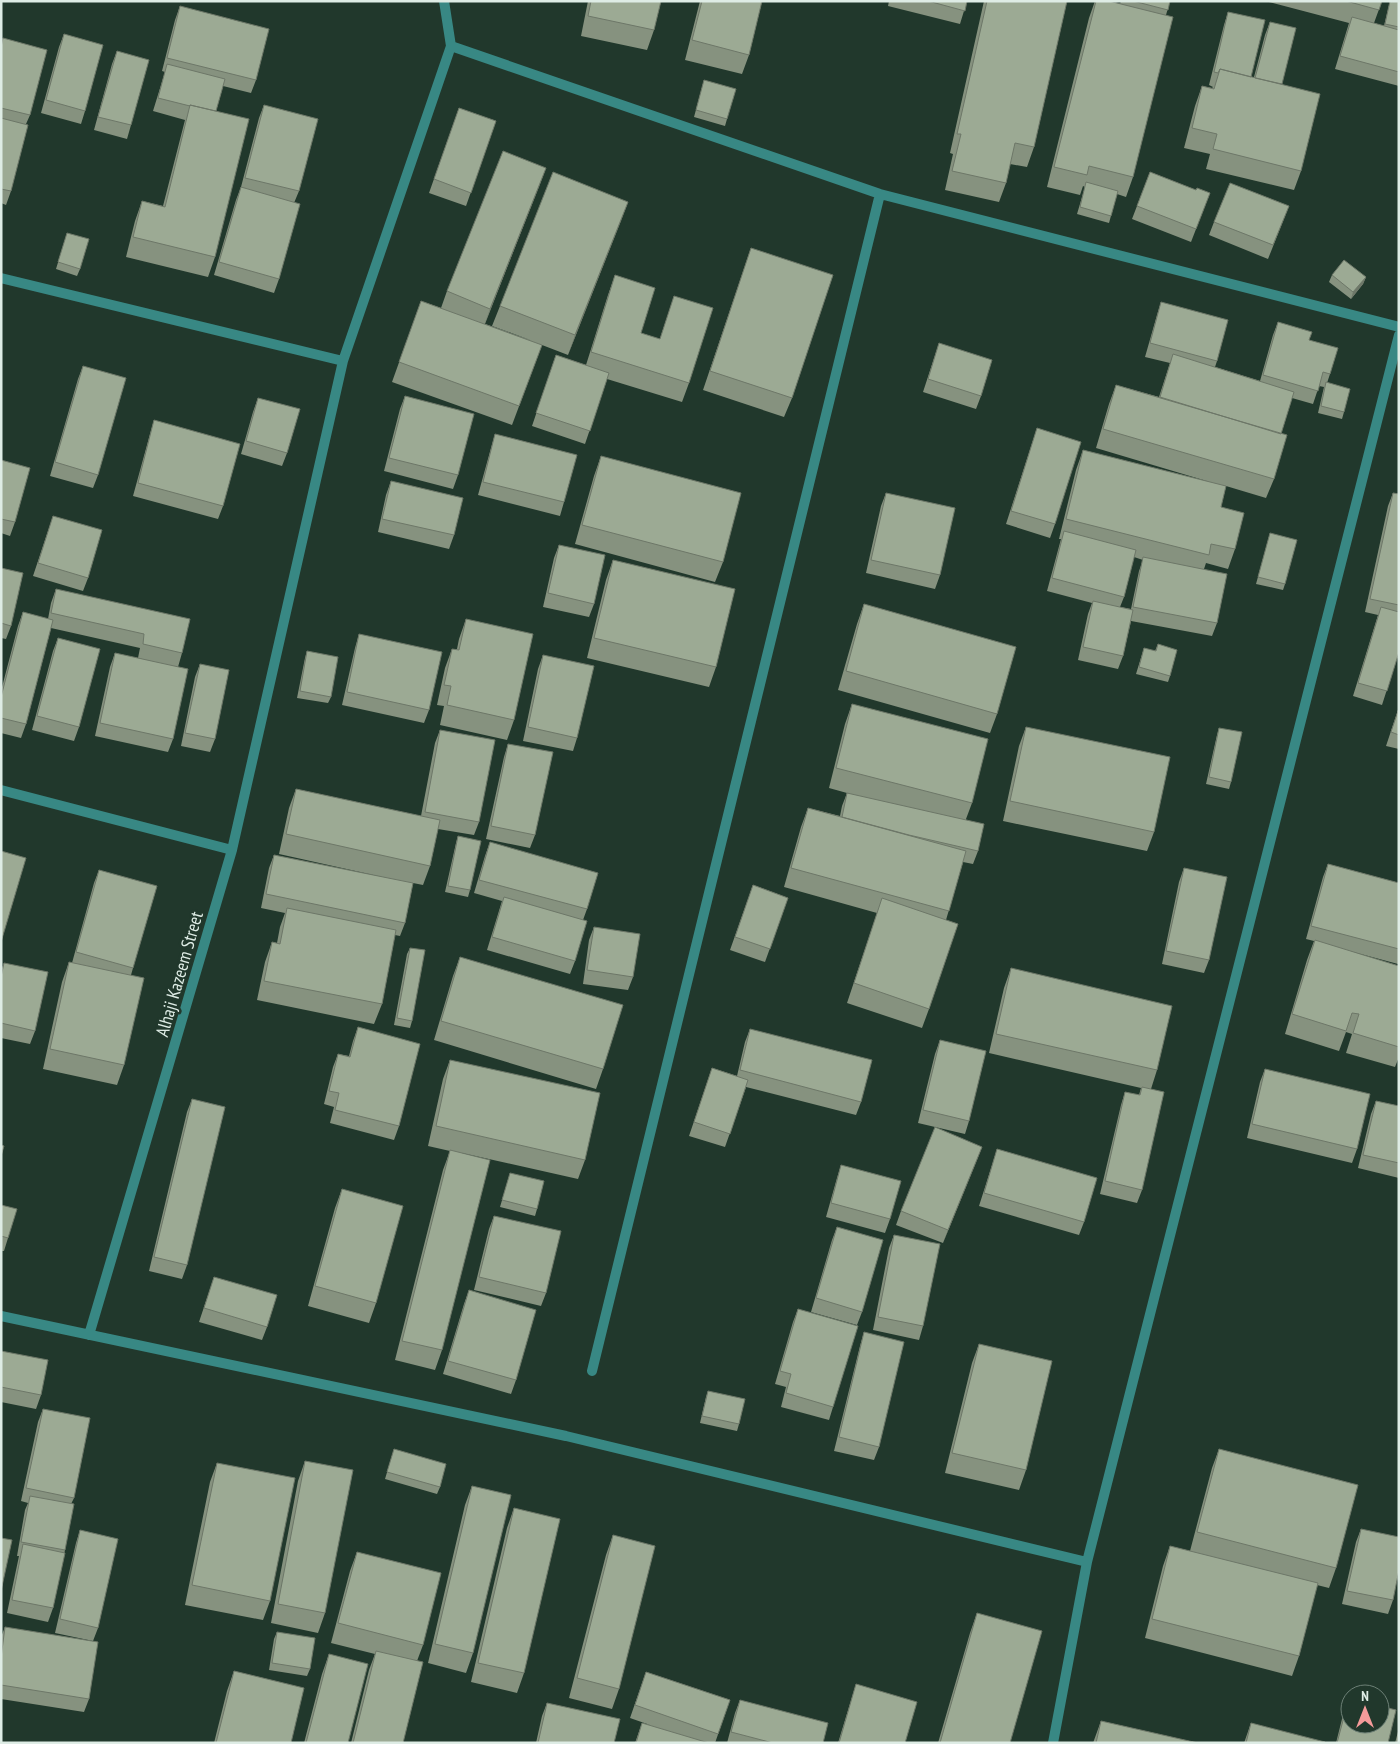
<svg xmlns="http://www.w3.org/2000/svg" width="1400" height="1744" viewBox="0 0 1400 1744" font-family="'PT Sans Narrow',sans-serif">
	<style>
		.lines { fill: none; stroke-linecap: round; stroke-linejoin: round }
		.minor { stroke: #388884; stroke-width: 10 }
		.wall { fill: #86927f; fill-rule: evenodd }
		.shaded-wall { fill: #6d7768 }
		.building { fill: #9caa94; stroke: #6d7768 }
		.labels { text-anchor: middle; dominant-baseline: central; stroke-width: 5; stroke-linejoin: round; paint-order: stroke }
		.street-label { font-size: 18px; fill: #deece5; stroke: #21382c }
	</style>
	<rect width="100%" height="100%" fill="#21382c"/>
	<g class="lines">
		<path class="minor" d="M451 46 880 194 1399 327
			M1 278 343 361
			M1 790 232 850 89 1335
			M232 850 343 361 451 46 444 1
			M1 1316 566 1436 1087 1562
			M592 1371 880 194
			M1053 1743 1087 1562 1399 335"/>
	</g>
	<path class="wall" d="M588 1H661L654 30 647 50 581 36Z
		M700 1H762L749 55 742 74 685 60Z
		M889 1H967L960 24 888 6Z
		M984 1H1067L1034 147 1027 167 1010 164 1006 183 999 202 945 190 953 154 950 153Z
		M1095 1 1120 4 1121 1H1170L1166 15 1133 177 1126 197 1117 194 1109 223 1077 214 1085 187 1083 186 1080 195 1047 187 1089 18Z
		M1265 1H1382L1374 23 1384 26 1390 1H1399V86L1335 69 1349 23Z
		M180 6 256 80 251 93 223 86 216 111 215 257 208 277 126 257 135 221 142 201 163 206 185 120 153 111 165 72 162 71 175 20Z
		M1228 12 1251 77H1254L1265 35 1270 22 1282 84 1301 171 1294 190 1206 169 1210 154 1184 148 1195 106 1202 86 1212 88 1213 87 1209 85 1224 25Z
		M64 34 85 111 81 124 41 113 59 47Z
		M3 38 30 115 26 124 11 191 6 205 1 203V44Z
		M117 51 131 125 127 139 94 130 112 64Z
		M704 80 727 119 725 126 694 117Z
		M264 105 299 191 294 203 279 279 274 293 214 275 236 200 241 187 259 118Z
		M459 108 496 121 466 206 429 193Z
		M546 168 485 324 533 341 492 326 500 306 628 202 568 355 542 345 512 425 392 382 421 301 441 308 447 291Z
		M1150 172 1196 190 1210 193 1191 242 1132 219Z
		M1289 206 1268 259 1209 235 1214 222Z
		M67 233 80 269 77 276 56 269Z
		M751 248 792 398 784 417 703 390Z
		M615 275 641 333 660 339 674 296 689 383 682 402 607 379 585 444 532 426 556 355 586 365 608 295Z
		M1332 275 1366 277 1363 284 1351 299 1329 282Z
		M1161 302 1217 361 1215 367 1260 381 1273 335 1278 322 1309 340 1330 374 1327 383 1344 412 1342 419 1318 413 1324 387 1319 386 1313 404 1292 398 1281 434 1274 479 1266 498 1226 486 1221 507 1235 549 1228 569 1206 563 1204 569 1217 623 1212 636 1131 621 1123 656 1118 669 1078 660 1088 614 1092 603 1047 591 1061 539H1059L1076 470 1083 450 1210 482 1096 448 1109 404 1116 385 1159 397 1170 363 1145 357 1157 315ZM1134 557 1143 560 1139 571 1131 609 1120 607 1124 597Z
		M939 343 981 396 976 409 923 392Z
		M83 366 98 475 93 488 50 476 78 379Z
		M405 396 458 475 453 489 384 471 400 409Z
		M258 398 287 453 282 466 241 454 253 412Z
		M154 420 223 506 218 519 133 496 150 434Z
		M1037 428 1055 524 1050 538 1006 524Z
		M495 434 564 502 560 516 478 495 491 448Z
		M601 456 723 562 715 582 575 544 594 476Z
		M1 460 15 522 10 536 1 533Z
		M391 481 454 535 449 549 378 532 386 495Z
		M886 493 940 575 935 589 866 573 881 506Z
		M1393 493 1399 494V652L1382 705 1353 696 1378 615 1365 612 1388 506Z
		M53 516 88 578 83 591 33 576Z
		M1270 533 1285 584 1283 590 1256 584Z
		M559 545 594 604 589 617 543 607 554 558Z
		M613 560 716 667 709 687 587 658 606 580Z
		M1 568 11 626 6 639 1 638Z
		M56 589 182 653 178 667 173 739 168 752 95 736 110 667 115 653 173 666 138 658 140 648 51 628 26 724 21 738 1 733V691L18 626 23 612 48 619 51 603Z
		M864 604 997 714 990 733 838 690 857 624Z
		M466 619 514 720 507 740 440 725 444 706 437 705 445 668 452 649H457L459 639Z
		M359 634 429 710 424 723 342 705 355 648Z
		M58 638 79 727 74 741 32 730 53 651Z
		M1158 644 1170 676 1168 682 1136 674 1144 648 1155 651Z
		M307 651 331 697 328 703 297 698 305 658Z
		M543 655 577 738 573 751 523 741 538 669Z
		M200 664 215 739 210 752 181 746 195 677Z
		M852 704 972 803 966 819 978 851 973 864 963 862 946 920 929 1009 922 1028 847 1003 877 913 784 887 801 827 808 808 840 816 842 806 847 793 829 788 845 724Z
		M1399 707V749L1386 746Z
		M1026 727 1154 832 1147 851 1003 821 1019 746Z
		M1219 728 1231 782 1229 789 1206 784 1217 735Z
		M440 730 479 822 474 835 438 829 430 866 423 885 413 883 405 923 400 936 395 935 382 1004 374 1024 257 1000 265 962 272 942 277 943 280 927 285 913 261 908 269 868 274 855 405 882 279 854 289 808 296 789 421 816 435 743Z
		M508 744 535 835 530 848 486 839 504 757Z
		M458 836 470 890 468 897 445 892 456 843Z
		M490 842 587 909 583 920 575 961 570 974 487 950 502 901 474 893 485 856Z
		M1328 864 1399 883V961L1398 964 1342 949 1399 966V1057L1395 1067 1346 1053 1352 1034 1346 1032 1339 1051 1285 1034 1307 960 1314 941 1306 939 1323 877Z
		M1184 868 1209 960 1204 973 1162 964 1179 882Z
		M99 870 133 968 131 975 124 1065 117 1085 43 1069 62 982 69 962 72 963 94 883Z
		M753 885 788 898 765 962 730 950Z
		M594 927 633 977 628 990 583 984 589 940Z
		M410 948 412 1021 410 1028 394 1025 407 954Z
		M460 957 603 1069 596 1089 434 1040 453 976Z
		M4 963 35 1031 30 1044 1 1038V971Z
		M1011 968 1157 1070 1151 1089 1142 1190 1137 1203 1100 1194 1121 1105 1125 1092 1139 1095 1141 1088 989 1053 1004 988Z
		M358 1027 399 1126 394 1140 330 1123 334 1107 324 1104 333 1067 338 1054 349 1056 353 1041Z
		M750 1029 861 1102 856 1115 746 1087 725 1147 689 1136 712 1068 737 1076 745 1042Z
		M940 1040 969 1121 965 1134 918 1123 935 1054Z
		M450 1060 585 1160 578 1179 462 1153 442 1350 435 1370 395 1360 443 1170 450 1151 428 1146 443 1079Z
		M1265 1069 1357 1149 1352 1163 1247 1138 1260 1082Z
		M192 1099 187 1265 182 1279 149 1271 187 1112Z
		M1376 1101 1399 1106V1178L1358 1168 1371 1114Z
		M982 1147 943 1243 896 1225 901 1211Z
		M997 1149 1084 1222 1079 1235 979 1206 993 1162Z
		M841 1165 890 1219 885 1233 826 1217 837 1178Z
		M510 1173 537 1209 535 1216 500 1207Z
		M342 1189 376 1303 369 1323 308 1306 335 1208Z
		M1 1205 8 1238 4 1251H1Z
		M494 1216 546 1293 541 1306 474 1290 489 1229Z
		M837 1227 862 1312 857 1325 811 1312 832 1240Z
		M894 1235 923 1326 919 1340 873 1330 889 1248Z
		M214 1277 267 1327 262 1340 199 1322Z
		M469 1290 516 1380 511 1394 443 1374 464 1304Z
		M798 1309 833 1407 829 1420 781 1407 786 1387 775 1384 793 1322Z
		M864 1332 879 1447 874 1460 834 1451 860 1346Z
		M979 1344 1026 1470 1019 1490 945 1473 972 1363Z
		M1 1351 41 1395 36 1409 1 1402Z
		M708 1391 739 1424 737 1431 700 1423 706 1397Z
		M43 1409 74 1498 71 1504 65 1550 53 1608 48 1622 7 1613 19 1556H17L25 1510 28 1503 21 1501 38 1422Z
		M394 1449 440 1487 437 1494 385 1479Z
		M1219 1449 1336 1568 1329 1588 1317 1585 1299 1656 1292 1676 1145 1638 1163 1566 1170 1546 1190 1551 1212 1468Z
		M305 1461 325 1613 318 1633 271 1623 298 1481Z
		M217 1463 270 1601 263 1620 185 1605 210 1482Z
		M472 1486 473 1653 466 1673 428 1663 465 1505Z
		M514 1508 524 1673 517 1693 471 1682 507 1528Z
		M1361 1529 1393 1600 1388 1614 1342 1604 1356 1542Z
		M80 1530 98 1628 93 1641 55 1633 76 1543Z
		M613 1535 619 1689 612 1709 569 1698 606 1555Z
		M357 1552 423 1645 417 1661 403 1743H351L369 1670 375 1654 331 1643 350 1571Z
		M977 1613 1010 1743H938L970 1633Z
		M5 1627 89 1699 84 1712 1 1699V1637Z
		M277 1632 310 1669 307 1676 269 1670 274 1639Z
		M329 1654 348 1743H304L322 1674Z
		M234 1671 291 1743H214L227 1691Z
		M646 1672 730 1700 715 1743H635L642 1723 650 1725 630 1718Z
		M856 1684 905 1743H838Z
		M1349 1698 1388 1743H1336L1344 1711Z
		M740 1700 823 1743H727L735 1713Z
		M547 1703 614 1743H536L542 1716Z
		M1101 1721 1198 1743H1093Z
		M1251 1723 1325 1743H1244Z
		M1399 1728V1743H1395Z"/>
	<path class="shaded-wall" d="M546 168 539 187 483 328 490 309Z
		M628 202 621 221 568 355 575 335Z
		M1366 277 1363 284 1351 299 1353 292Z
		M982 1147 977 1160 943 1243 948 1230Z"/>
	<path class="building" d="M591 1H661L654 30 588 16Z
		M702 1H762L749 55 692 40Z
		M928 1H967L965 11Z
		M987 1H1067L1034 147 1015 143 1006 183 952 171 961 134H957Z
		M1096 1H1109L1173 17 1133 177 1089 166 1087 175 1054 167Z
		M1133 1H1170L1168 10Z
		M1346 1H1382L1379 10Z
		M1390 1H1399V27L1385 24Z
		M180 6 269 29 256 80 167 58Z
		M1228 12 1265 20 1251 77 1220 69 1218 73 1214 72Z
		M1352 17 1399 30V72L1340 56Z
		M1270 22 1296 28 1282 84 1255 78Z
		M64 34 103 45 85 111 46 100Z
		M3 38 47 50 30 115 1 108V47Z
		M117 51 149 60 131 125 98 117Z
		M167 64 225 79 216 111 190 105V106L158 98Z
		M1220 69 1320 94 1301 171 1213 149 1217 134 1192 128 1202 86 1214 89Z
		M704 80 736 89 727 119 696 110Z
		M190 105 249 119 215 257 133 237 142 201 165 207Z
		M264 105 318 119 299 191 245 178Z
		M459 108 496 121 471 193 434 179Z
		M1 118 28 125 11 191 1 189Z
		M503 151 546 168 490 309 447 291Z
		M553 172 628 202 575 335 500 306Z
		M1150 172 1196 190 1197 188 1210 193 1196 229 1137 206Z
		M1086 182 1118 191 1111 216 1080 207Z
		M1230 183 1289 206 1273 245 1214 222Z
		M241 187 300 204 279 279 219 262Z
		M67 233 89 239 80 269 58 262Z
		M751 248 833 275 792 398 710 371Z
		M1344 260 1366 277 1353 292 1332 275Z
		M615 275 655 288 641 333 660 339 674 296 713 308 689 383 591 352Z
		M421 301 542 345 519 406 399 362Z
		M1161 302 1228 320 1217 361 1150 343Z
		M1278 322 1312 332 1309 340 1338 348 1330 374 1323 372 1318 391 1263 375Z
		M939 343 992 360 981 396 928 379Z
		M1173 354 1294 392 1281 434 1160 397Z
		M556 355 609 373 590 431 536 413Z
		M83 366 126 378 98 475 55 462Z
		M1326 382 1350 389 1344 412 1321 406Z
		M1116 385 1287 435 1274 479 1103 429Z
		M405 396 474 414 458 475 389 458Z
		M258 398 300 409 287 453 246 441Z
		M154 420 240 444 223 506 138 483Z
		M1037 428 1081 442 1055 524 1011 511Z
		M495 434 577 455 564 502 483 482Z
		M1083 450 1226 486 1221 507 1244 513 1235 549 1211 544 1209 555 1066 519Z
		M601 456 741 493 723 562 582 525Z
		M1 460 30 468 15 522 1 519Z
		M391 481 463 498 454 535 382 519Z
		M886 493 955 508 940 575 871 560Z
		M1393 493 1399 494V605L1370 599Z
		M53 516 102 530 88 578 38 563Z
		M1064 531 1136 550 1124 597 1052 578Z
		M1270 533 1297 540 1285 584 1258 577Z
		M559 545 605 555 594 604 548 593Z
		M1143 557 1227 574 1217 623 1133 607Z
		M613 560 735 589 716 667 594 638Z
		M1 568 23 573 11 626 1 623Z
		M56 589 190 619 182 653 143 644 144 634 51 613Z
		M1093 601 1133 610 1123 656 1083 647Z
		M864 604 1016 647 997 714 846 671Z
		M1381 607 1399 612V652L1387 691 1358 683Z
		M23 612 53 620 26 724 1 718V697Z
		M466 619 533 634 514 720 447 705 451 686 444 685 452 649 459 650Z
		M359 634 442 652 429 710 347 692Z
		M58 638 100 649 79 727 37 716Z
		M1158 644 1177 650 1170 676 1139 667 1144 648 1156 651Z
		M307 651 338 657 331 697 300 691Z
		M115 653 188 669 173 739 100 723Z
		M543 655 594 666 577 738 528 727Z
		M200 664 229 670 215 739 185 733Z
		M852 704 988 739 972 803 836 768Z
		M1399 708V735L1391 732Z
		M1026 727 1170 757 1154 832 1010 801Z
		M1219 728 1242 732 1231 782 1209 777Z
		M440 730 495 740 479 822 425 812Z
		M508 744 553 752 535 835 491 826Z
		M296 789 440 820 430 866 286 834Z
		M847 793 984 824 978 851 909 835 842 817Z
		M808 808 966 851 949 911 791 868Z
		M458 836 481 841 470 890 448 886Z
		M490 842 598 873 587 909 479 880Z
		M1 851 26 858 1 942Z
		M274 855 413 883 405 923 266 894Z
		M1328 864 1399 883V949L1311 926Z
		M1184 868 1227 877 1209 960 1166 951Z
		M99 870 157 886 133 968 76 952Z
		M753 885 788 898 770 949 735 937Z
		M504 897 587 921 575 961 492 937Z
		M882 898 958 924 929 1009 854 983Z
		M287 908 396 930 382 1004 264 981 272 942 280 944Z
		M594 927 640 934 633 977 587 970Z
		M1315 940 1399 966V1047L1353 1033 1359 1014 1352 1013 1346 1031 1292 1014Z
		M410 948 425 950 412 1021 397 1018Z
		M460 957 623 1005 603 1069 441 1021Z
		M69 962 144 978 124 1065 50 1049Z
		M4 963 48 972 35 1031 1 1023V977Z
		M1011 968 1172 1006 1157 1070 996 1034Z
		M358 1027 420 1044 399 1126 335 1110 339 1093 329 1091 338 1054 350 1057Z
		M750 1029 872 1060 861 1102 740 1070Z
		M940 1040 986 1051 969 1121 923 1110Z
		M450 1060 600 1093 585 1160 436 1126Z
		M712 1068 748 1080 730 1134 694 1122Z
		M1265 1069 1370 1094 1357 1149 1252 1124Z
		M1142 1087 1164 1092 1142 1190 1105 1181 1125 1092 1140 1095Z
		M192 1099 225 1107 187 1265 154 1257Z
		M1376 1101 1399 1106V1163L1363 1155Z
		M935 1127 982 1147 948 1230 901 1211Z
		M1 1145 4 1146 1 1156Z
		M997 1149 1097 1178 1084 1222 984 1193Z
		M450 1150 490 1160 442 1350 402 1341Z
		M841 1165 901 1181 890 1219 831 1203Z
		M510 1173 544 1181 537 1209 502 1200Z
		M342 1189 403 1206 376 1303 315 1286Z
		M1 1205 17 1209 8 1238 1 1236Z
		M494 1216 561 1231 546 1293 479 1277Z
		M837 1227 883 1240 862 1312 816 1298Z
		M894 1235 940 1244 923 1326 878 1317Z
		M214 1277 277 1295 267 1327 204 1308Z
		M469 1290 536 1310 516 1380 448 1361Z
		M798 1309 858 1326 833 1407 786 1393 791 1374 780 1371Z
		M864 1332 904 1342 879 1447 839 1437Z
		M979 1344 1052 1361 1026 1470 952 1453Z
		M1 1351 48 1360 41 1395 1 1387Z
		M708 1391 745 1399 739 1424 702 1416Z
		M43 1409 90 1418 74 1498 26 1488Z
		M394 1449 446 1464 440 1487 387 1472Z
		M1219 1449 1358 1485 1336 1568 1197 1532Z
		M305 1461 353 1470 325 1613 278 1604Z
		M217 1463 295 1478 270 1601 192 1585Z
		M472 1486 511 1495 473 1653 435 1644Z
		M30 1496 74 1504 65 1550 21 1542Z
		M514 1508 560 1519 524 1673 478 1663Z
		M1361 1529 1399 1537V1570L1393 1600 1347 1591Z
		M80 1530 118 1539 98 1628 60 1619Z
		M613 1535 655 1546 619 1689 577 1678Z
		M1 1538 12 1540 1 1591Z
		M23 1544 65 1553 53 1608 12 1600Z
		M1170 1546 1318 1583 1299 1656 1152 1619Z
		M357 1552 441 1573 423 1645 338 1623Z
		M977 1613 1042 1631 1010 1743H940Z
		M5 1627 98 1642 89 1699 1 1685V1658Z
		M277 1632 315 1638 310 1669 272 1663Z
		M376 1651 423 1662 403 1743H353Z
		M329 1654 368 1664 348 1743H306Z
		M234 1671 304 1688 291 1743H216Z
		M646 1672 730 1700 718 1734 635 1705Z
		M856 1684 917 1702 905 1743H839Z
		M1349 1698H1350V1724H1380V1706L1396 1710 1388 1743H1337Z
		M740 1700 828 1723 823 1743H773L731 1732Z
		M547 1703 620 1719 614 1743H538Z
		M1101 1721 1198 1743H1096Z
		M642 1723 709 1743H636Z
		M1251 1723 1325 1742V1743H1246Z"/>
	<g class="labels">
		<g class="street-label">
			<text transform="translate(179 974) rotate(-74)">Alhaji Kazeem Street</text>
		</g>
	</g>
	<rect width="1400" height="1744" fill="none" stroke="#deece5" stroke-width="5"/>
	<g transform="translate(1365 1709)"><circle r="24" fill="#21382c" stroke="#6d8076"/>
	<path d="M0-4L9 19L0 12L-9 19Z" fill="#f59b9a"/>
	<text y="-8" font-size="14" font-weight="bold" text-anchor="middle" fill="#deece5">N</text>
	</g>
</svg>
